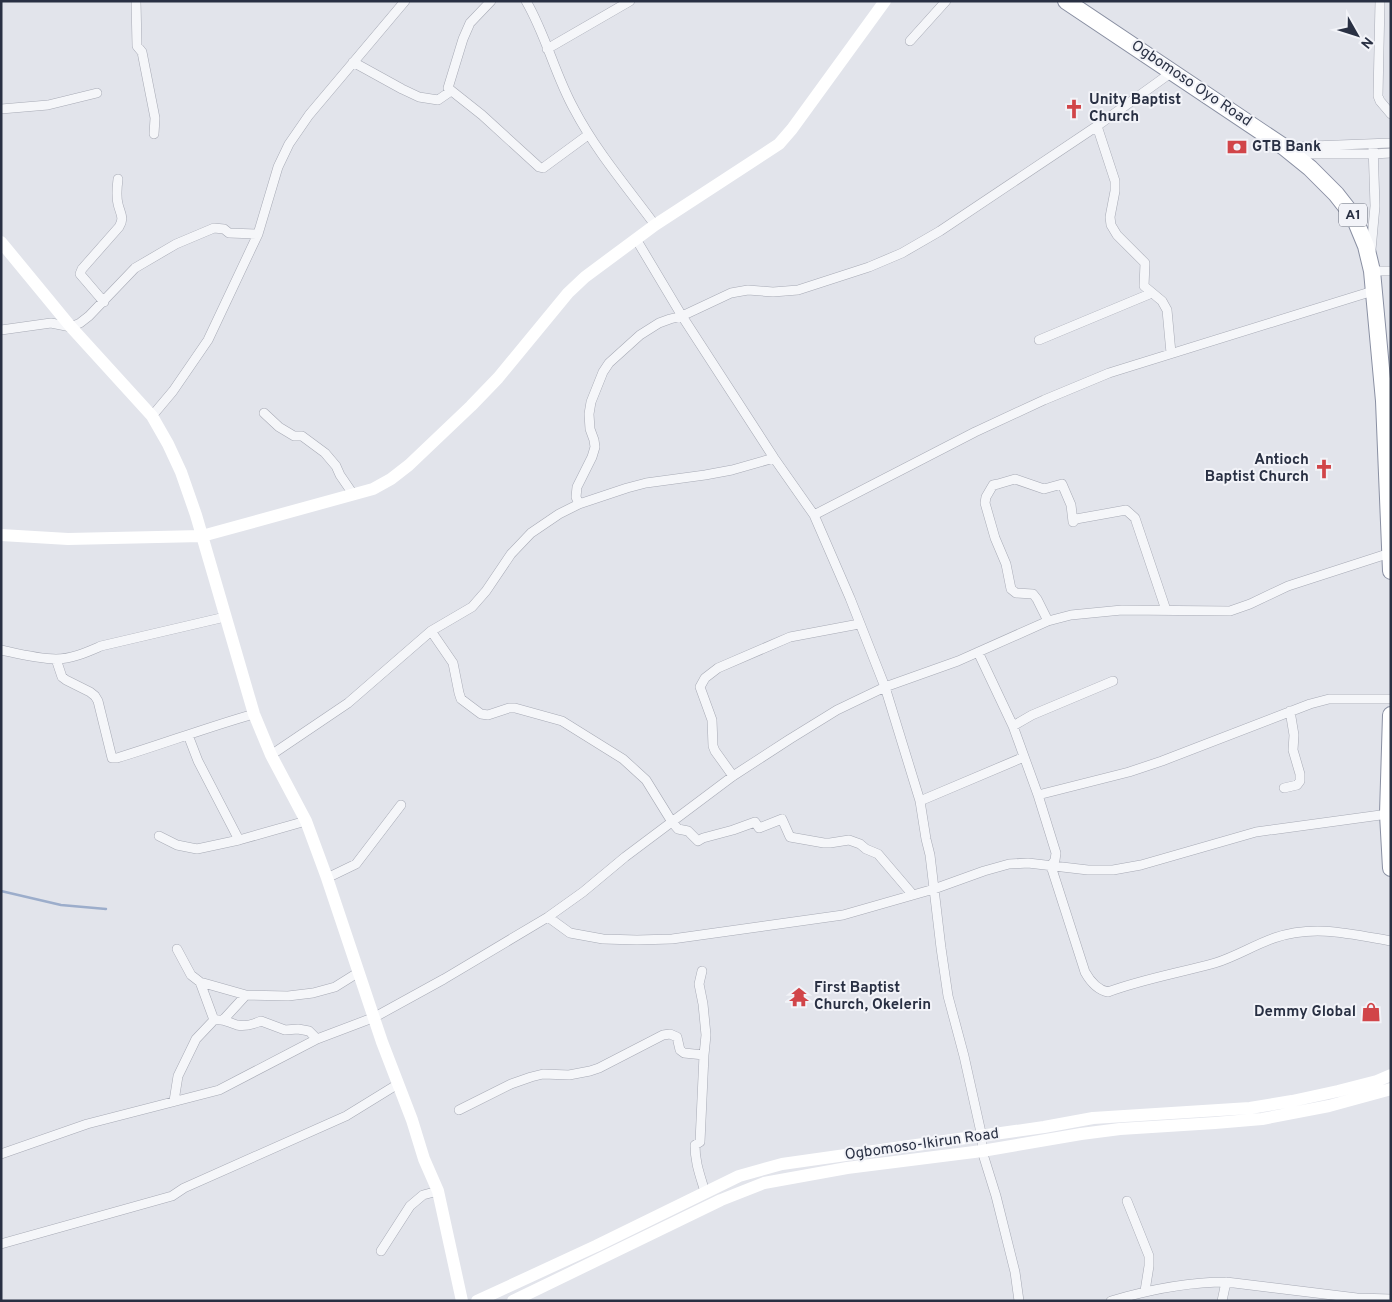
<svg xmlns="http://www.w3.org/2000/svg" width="1392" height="1302" viewBox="0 0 1392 1302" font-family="Overpass,sans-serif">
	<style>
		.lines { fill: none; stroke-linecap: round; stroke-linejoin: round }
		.stream { stroke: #9cadcb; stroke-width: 2.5 }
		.street-casing { stroke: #a7aab5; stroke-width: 10 }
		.highway-casing { stroke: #898fa2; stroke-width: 18 }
		.street { stroke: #f5f6f9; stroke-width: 9 }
		.secondary { stroke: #fff; stroke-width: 12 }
		.highway { stroke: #fff; stroke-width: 16 }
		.labels { text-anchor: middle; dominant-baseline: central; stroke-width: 4; stroke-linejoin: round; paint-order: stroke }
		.shield { fill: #f2f3f8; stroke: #656a79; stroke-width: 1 }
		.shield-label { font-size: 14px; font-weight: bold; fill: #293043 }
		.street-label { font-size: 15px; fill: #293043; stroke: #f2f3f8 }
		.poi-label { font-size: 15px; font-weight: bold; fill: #293043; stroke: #f2f3f8; text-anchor: start }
	</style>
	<rect width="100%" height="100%" fill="#e2e4eb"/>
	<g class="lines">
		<path class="stream" d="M1 891 61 905 106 909"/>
		<defs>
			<path id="street" d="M136 1 137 46 142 52 155 118 154 134
				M491 1 470 23 463 39 448 88 482 115 539 167 543 168 588 135
				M526 1C546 35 555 75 574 109 596 151 627 187 655 225
				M1380 1 1378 96 1380 101 1391 114
				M910 41 946 1
				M547 49 630 1
				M353 62 402 89 419 97 438 100 451 91
				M1 109 48 105 97 93
				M1097 126 1115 181V191L1110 217 1111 225 1117 235 1145 263 1144 286 1162 301 1167 310 1171 353
				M1286 147 1391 143
				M1296 154H1373L1391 153
				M1371 250 1375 206 1373 145
				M1372 271H1391
				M104 302 80 274 82 269 119 227C125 218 120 213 118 204 116 196 117 187 118 179
				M1 330 51 323 71 327 80 323 89 316 135 268 176 244 214 228 224 229 229 233 258 234
				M1039 340 1152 293
				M264 413 279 427 294 436H302L325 453 336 466 340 475 353 494
				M152 416 173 391 208 340 258 234 278 167 289 144 309 115 405 1
				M579 504 576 497 577 487 592 457 595 447 594 440 590 429 589 414 591 402 603 372 609 363 640 335 659 323 670 319 682 316 731 293 748 290 773 292 798 290 869 267 902 253 940 231 1097 126 1172 72
				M814 515 975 432 1044 400 1109 373 1373 291
				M1048 621 1037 599 1033 594 1016 593 1011 589 1006 564 995 538 985 503 986 497 993 485 998 484 1015 479 1044 489 1062 484 1071 505 1073 522 1076 519 1126 510 1135 518 1166 610
				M431 631 453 663 459 693 461 699 481 714 488 715 509 708H515L562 721 623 759 646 780 672 822 678 829 688 831 698 841 703 838 733 830 755 822 759 828 782 819 790 837 824 843H830L849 840 860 844 866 849 878 854 913 895
				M1 650C19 654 38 659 56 659 72 659 87 652 101 646L225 617
				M978 652 1013 726 1038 795 1056 853 1055 860 1051 866 1085 972C1090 981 1098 990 1108 992 1143 979 1179 973 1215 963 1235 957 1254 945 1274 938 1314 924 1351 934 1391 941
				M56 659 62 677 66 680 90 692 95 696 98 701 112 758H117C163 744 208 727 254 714
				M1013 726 1032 715 1113 681
				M188 735 198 761 239 840
				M271 755 348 703 431 631 472 607 486 591 511 554 531 533 559 514 579 504 627 488 646 483 705 475 732 470 774 458
				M733 776 715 751 713 746 712 720 700 687 705 678 718 668 790 637 859 624
				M1284 788 1297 785 1300 781V774L1293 750 1294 735 1290 711
				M1038 795 1129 772 1162 761 1310 704 1329 699H1391
				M920 801 1024 757
				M159 836 177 845 197 849 239 840 306 821
				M327 878 356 864 401 805
				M548 917 570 933 603 939 637 940 672 939 843 915 934 889 984 871 1009 864 1028 863 1088 870H1113L1141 865 1256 832 1388 814
				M177 949 191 975 200 982 246 995 288 996 313 993 335 987 359 972
				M702 971 699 984 703 1004 706 1035 704 1055 700 1142 695 1145C695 1163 700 1175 705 1192
				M224 1019 246 995
				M214 1020C226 1019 227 1022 237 1025 246 1027 254 1024 261 1021L285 1030 298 1029 309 1031 317 1039
				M174 1101 178 1076 196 1039 214 1020 200 982
				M459 1110 511 1084 531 1077 543 1074 569 1075 590 1071 599 1068 663 1035 670 1034 677 1037 680 1050 684 1053 704 1055
				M1 1154 87 1124 219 1090 317 1039 375 1017 444 979 548 917 583 892 625 857 733 776 790 739 837 710 885 687 850 598 814 515 774 458 682 316 636 239
				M1127 1201 1149 1256V1266L1145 1291
				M1 1244 172 1196 184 1188 346 1116 398 1084
				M381 1251 410 1206 423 1195 438 1191
				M1019 1301 1015 1272 996 1196 982 1151V1137L964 1056 948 996 941 948 930 855 926 839 920 801 885 687 958 661 1048 621 1071 615 1122 610 1230 611 1250 604 1288 586 1390 553
				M1111 1301C1148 1290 1187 1282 1226 1282L1357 1298 1391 1299
				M1222 1301 1226 1282"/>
			<path id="highway" d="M1066 1 1284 147 1310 168 1336 194 1354 217 1366 246 1372 271 1384 401 1391 571
				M1391 715 1388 814 1391 868"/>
		</defs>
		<use href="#street" class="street-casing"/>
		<use href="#highway" class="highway-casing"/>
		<use href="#street" class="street"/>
		<path class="secondary" d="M1 242 71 327 152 416 168 444 181 472 196 515 254 714 271 755 306 821 327 878 382 1042 412 1120 424 1159 438 1191 462 1301
			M1 535 68 539 202 536 373 489 391 479 409 465 471 406 498 378 568 293 585 277 655 225 779 144 792 129 885 1
			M477 1301 596 1246 739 1176 782 1164 1044 1127 1093 1118 1250 1108 1292 1101 1338 1091 1377 1081 1391 1075
			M513 1301 721 1200 764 1183 847 1168 982 1151 1081 1134 1120 1129 1215 1123 1262 1119 1329 1106 1391 1089"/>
		<use href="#highway" class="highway"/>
	</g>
	<defs>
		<symbol id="church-bare" viewBox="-9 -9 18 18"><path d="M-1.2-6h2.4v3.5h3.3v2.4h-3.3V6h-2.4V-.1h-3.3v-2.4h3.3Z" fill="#d14549" stroke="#f2f3f8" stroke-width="2.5" paint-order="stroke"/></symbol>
		<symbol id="bank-bare" viewBox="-9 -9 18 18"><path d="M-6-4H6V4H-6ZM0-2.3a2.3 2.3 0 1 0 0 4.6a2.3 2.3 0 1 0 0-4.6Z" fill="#d14549" stroke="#f2f3f8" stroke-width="2.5" paint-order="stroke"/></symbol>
		<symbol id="temple-bare" viewBox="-9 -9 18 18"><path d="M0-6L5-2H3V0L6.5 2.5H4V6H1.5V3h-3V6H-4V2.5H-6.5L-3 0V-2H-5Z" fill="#d14549" stroke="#f2f3f8" stroke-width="2.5" paint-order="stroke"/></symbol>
		<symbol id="shop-bare" viewBox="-9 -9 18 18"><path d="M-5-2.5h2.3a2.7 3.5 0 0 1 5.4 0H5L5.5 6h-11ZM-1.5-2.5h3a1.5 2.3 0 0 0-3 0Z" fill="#d14549" stroke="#f2f3f8" stroke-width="2.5" paint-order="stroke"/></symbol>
	</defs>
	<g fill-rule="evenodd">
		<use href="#church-bare" x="1060" y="95" width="28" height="28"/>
		<use href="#bank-bare" x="1223" y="133" width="28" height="28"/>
		<use href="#church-bare" x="1310" y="455" width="28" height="28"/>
		<use href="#temple-bare" x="785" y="983" width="28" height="28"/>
		<use href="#shop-bare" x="1357" y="998" width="28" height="28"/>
	</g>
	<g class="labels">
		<rect class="shield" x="1339" y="203.5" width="28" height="23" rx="4"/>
		<g class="shield-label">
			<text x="1353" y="215">A1</text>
		</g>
		<g class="street-label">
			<text transform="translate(1191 84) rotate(34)">Ogbomoso Oyo Road</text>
			<text transform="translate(922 1145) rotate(-8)">Ogbomoso-Ikirun Road</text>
		</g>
		<g class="poi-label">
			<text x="1089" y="100">Unity Baptist<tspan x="1089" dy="17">Church</tspan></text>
			<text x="1252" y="147">GTB Bank</text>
			<text x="1309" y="460" text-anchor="end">Antioch<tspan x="1309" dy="17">Baptist Church</tspan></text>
			<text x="814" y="988">First Baptist<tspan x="814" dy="17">Church, Okelerin</tspan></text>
			<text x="1356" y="1012" text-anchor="end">Demmy Global</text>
		</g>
	</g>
	<rect width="1392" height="1302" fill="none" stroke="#293043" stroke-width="5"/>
	<g transform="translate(1357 35) rotate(129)" stroke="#f2f3f8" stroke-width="4" paint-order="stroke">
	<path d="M0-4L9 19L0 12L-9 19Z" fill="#293043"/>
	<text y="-8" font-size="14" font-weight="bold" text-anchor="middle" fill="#293043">N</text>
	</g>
</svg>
